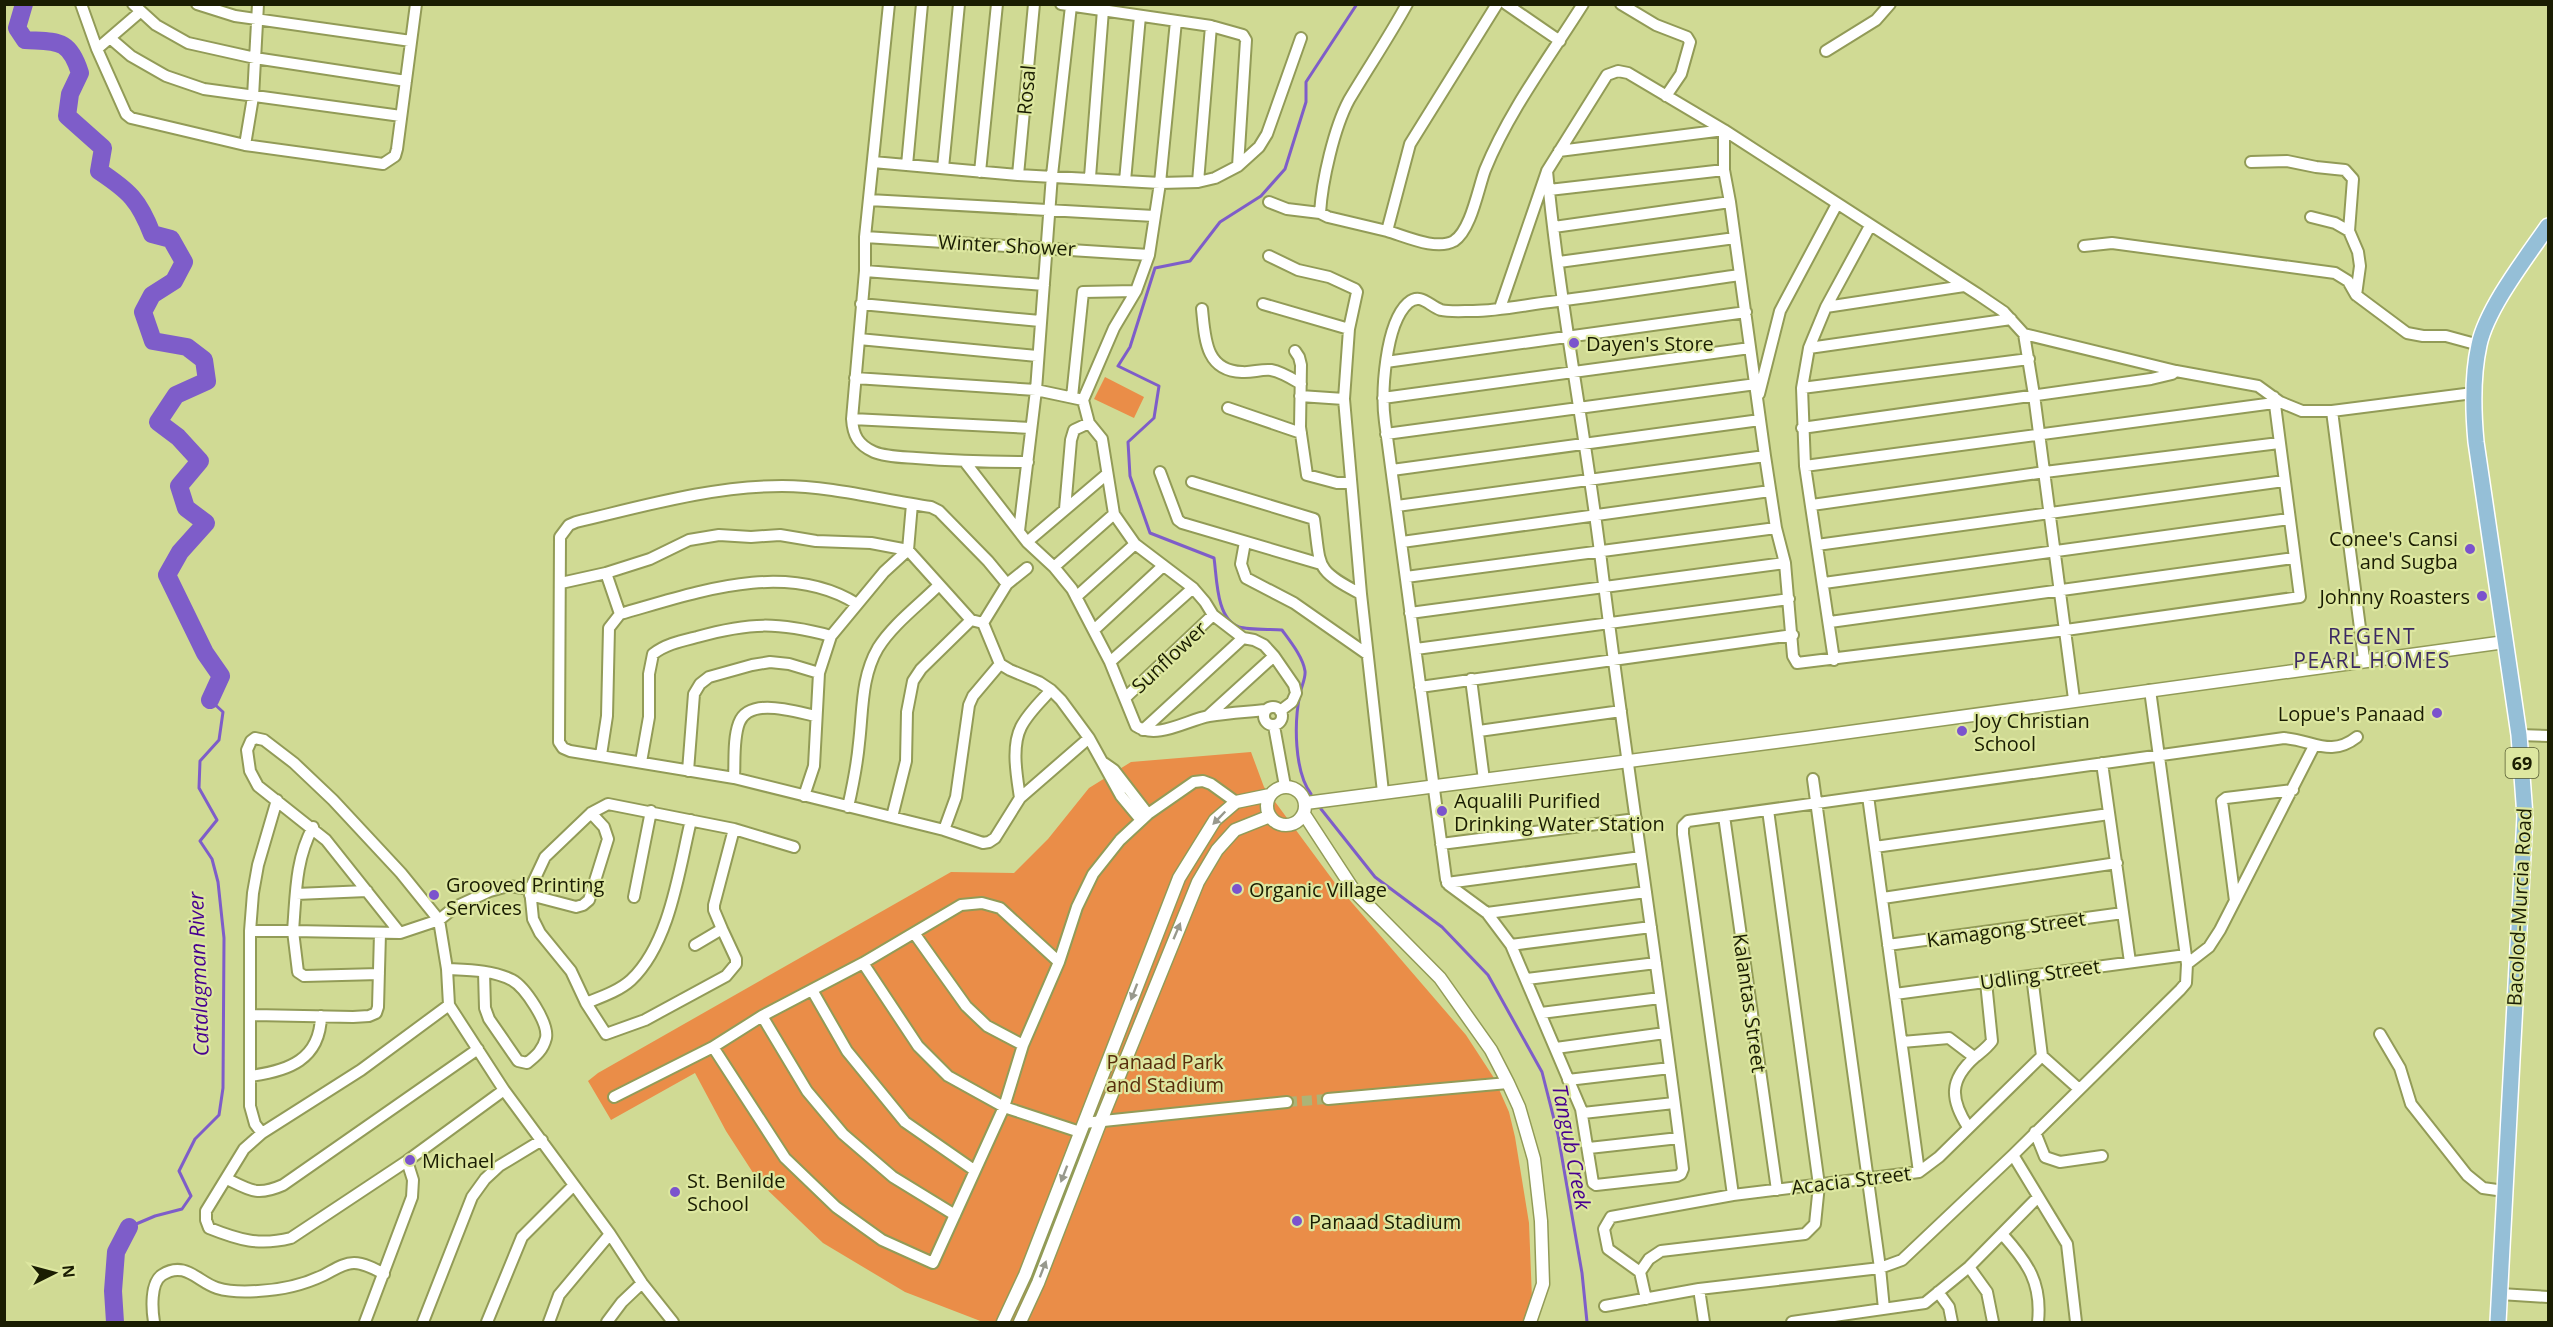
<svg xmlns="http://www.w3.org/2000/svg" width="2553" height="1327" viewBox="0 0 2553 1327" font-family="'Open Sans',sans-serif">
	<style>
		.green { fill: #ea8d48 }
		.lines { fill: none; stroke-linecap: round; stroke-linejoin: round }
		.stream { stroke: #7e5dc9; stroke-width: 3 }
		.river { stroke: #7e5dc9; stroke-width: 18 }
		.minor-tunnel { stroke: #acb477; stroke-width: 10; stroke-dasharray: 10 5; stroke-linecap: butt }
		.minor-casing { stroke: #929b57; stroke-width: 14 }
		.tertiary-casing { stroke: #929b57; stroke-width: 15 }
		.primary-casing { stroke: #fff; stroke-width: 18 }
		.minor { stroke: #fff; stroke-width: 10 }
		.tertiary { stroke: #fff; stroke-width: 12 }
		.primary { stroke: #95bfd7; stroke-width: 15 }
		.oneway { fill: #98998d }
		.poi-dot { fill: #7b53cd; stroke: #dde7a0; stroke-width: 2 }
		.labels { text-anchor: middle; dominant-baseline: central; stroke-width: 4.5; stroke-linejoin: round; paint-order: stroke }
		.shield { fill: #dde7a0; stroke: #545a31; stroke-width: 1.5 }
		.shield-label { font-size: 18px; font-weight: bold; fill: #1a1d02 }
		.street-label { font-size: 20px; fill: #1a1d02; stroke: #dde7a0 }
		.poi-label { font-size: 20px; fill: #1a1d02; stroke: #dde7a0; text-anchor: start }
		.park-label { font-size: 20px; fill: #572d0b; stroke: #dde7a0 }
		.neighbourhood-label { font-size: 21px; letter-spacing: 1.5px; fill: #3b2963; stroke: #dde7a0 }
		.water-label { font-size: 21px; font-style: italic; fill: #470090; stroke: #dde7a0 }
	</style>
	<rect width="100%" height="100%" fill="#d0da94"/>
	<path class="green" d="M1105 377 1144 397 1134 418 1094 399Z
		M1251 752 1264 787 1335 883 1466 1035 1494 1078 1509 1112 1515 1137 1529 1223 1532 1299 1525 1322H983L905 1292 823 1243 759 1182 726 1131 695 1073 611 1120 588 1081 598 1073 951 872 1014 873 1048 839 1089 788 1131 762Z"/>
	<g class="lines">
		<path class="stream" d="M1311 794C1294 771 1294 722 1300 694 1301 687 1306 678 1305 671 1303 657 1290 641 1282 630 1271 629 1249 630 1239 627 1216 619 1217 578 1214 558L1150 533 1130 476 1128 442 1154 418 1159 386 1118 366 1130 347 1155 268 1190 261 1220 222 1261 196 1285 169 1306 102V82L1357 4
			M1321 809 1375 877 1442 927 1488 975 1542 1072 1558 1135 1582 1273 1587 1322
			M129 1227 155 1216 182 1209 191 1196 179 1171 195 1139 219 1115 223 1088 224 938 218 882 212 859 200 841 217 820 199 788 200 761 219 740 223 712 210 700"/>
		<path class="river" d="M24 4 17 28 25 40C57 42 69 38 80 73L70 94 67 116 103 148 99 171C129 191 139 200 152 234L171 239 184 262 174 281 152 295 143 312 153 341 187 347 204 360 207 381 176 395 158 422 178 437 200 461 179 486 186 508 206 523 180 552 167 575 205 653 221 676 210 700
			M115 1322 113 1291 116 1252 129 1227"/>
		<path class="minor-tunnel" d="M1287 1102 1328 1099"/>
		<defs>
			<path id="minor" d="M81 4 97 49 126 114 131 118 245 145 383 164 395 156 397 149 416 4
				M133 4 156 25 188 43 255 58 406 81
				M197 4 235 16 411 41
				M889 4 865 237V271L852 419C853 435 858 445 874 452 886 457 903 457 916 458 953 461 990 462 1028 462
				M1061 4 1211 26 1243 35 1246 40 1238 166
				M1407 4C1389 37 1368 68 1349 100 1334 128 1322 181 1320 213L1328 217 1387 231 1410 144 1497 4
				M1506 4 1560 41
				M1621 4 1656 25 1687 37 1690 42 1681 74 1666 96
				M1176 21 1160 183 1149 255 1136 291 1114 328 1083 400 1089 423 1102 439 1114 514 1135 544 1193 588 1205 602 1213 615 1243 638 1254 640 1264 645 1274 656 1294 685 1296 693 1292 702 1280 711
				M110 38 131 56 166 76 204 89 401 116
				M97 49 140 12
				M1826 51 1876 20 1890 4
				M245 145 253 97 258 4
				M1559 151 1724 130V170L1730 202 1765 456 1776 528 1785 563 1793 656 1797 663 2066 630 2300 597 2274 397
				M873 162 1018 175 1160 183 1198 182 1215 178 1238 166 1259 147 1267 134 1301 38
				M2251 162 2287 161 2316 167 2345 170 2353 179 2349 231 2358 252 2360 266 2356 295 2407 333 2423 336H2446L2479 345
				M907 165 922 4
				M943 168 959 4
				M1547 171C1559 298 1584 425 1600 552 1625 758 1658 963 1683 1169L1681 1174 1677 1176 1596 1185 1593 1183 1581 1109 1511 945 1487 913 1449 885 1446 879 1385 422C1381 393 1385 324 1408 303 1421 292 1429 306 1441 310 1449 312 1463 311 1473 311 1498 311 1525 305 1550 302 1613 294 1677 284 1740 275
				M980 172 997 4
				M1018 175 1034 4
				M1090 177 1103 10
				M1125 181 1140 16
				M1198 182 1211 26
				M1549 190 1724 170
				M869 200 1154 216
				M1269 202 1287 209 1320 213
				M2311 217 2335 223 2349 231
				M1554 227 1730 202
				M1387 231C1405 236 1436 251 1454 241 1471 230 1478 189 1485 170 1509 111 1549 58 1583 4
				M865 237 1149 255
				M2084 246 2112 243 2335 273 2348 281 2356 295
				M1269 256 1298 270 1329 277 1355 289 1357 292 1349 329 1344 399 1361 594
				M1559 262 1735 238
				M865 271 1044 285
				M861 304 1040 321
				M1263 304 1349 329
				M1826 307 1964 286
				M1500 308 1547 171 1607 75 1618 71 1628 73 1724 130 1979 295 2004 312 2024 334 2176 371 2258 386 2280 402 2302 411H2332L2473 393
				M1202 309C1205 338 1205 371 1242 372 1251 373 1261 369 1271 370 1282 372 1291 378 1301 384
				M2024 334 2034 395 2074 699
				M859 339 1037 356
				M1809 348 2011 319
				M1295 351 1299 357 1301 365 1300 427 1307 475 1337 483H1351
				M1386 362 1746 312
				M855 378 1036 390 1083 400
				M1802 388 2029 359
				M1759 394 1780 311 1837 204
				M1300 396 1344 399
				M1072 397 1083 292 1136 291
				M1383 398 1750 348
				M1228 408 1301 433
				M2332 411 2364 659
				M852 419 1031 428
				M1802 428 2151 379 2172 374 2176 371
				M1386 434 1756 384
				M965 462 1027 542 1054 567 1072 589 1110 662 1136 726C1157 740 1187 720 1209 716 1228 713 1247 712 1266 710
				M1805 466 2274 403
				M1392 470 1760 420
				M1160 472 1178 520 1182 523 1321 564
				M1192 482 1314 519C1321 569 1314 569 1361 594L1383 792
				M1812 505 2045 472 2279 443
				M1397 506 1765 456
				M1065 509 1071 440 1074 430 1089 423
				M1019 531 1036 390 1052 175 1071 6
				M1027 542 1107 474
				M1245 542 1241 564 1246 578 1294 603 1367 654
				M1402 542 1770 491
				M1817 545 2284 481
				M1054 567 1114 514
				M606 573 620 614
				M1406 577 1776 528
				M561 583 606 573 650 559 689 540 719 535 751 537 780 535 816 541 871 543 908 550 971 620 983 623 1000 664 1010 670 1039 682 1051 690 1061 700 1089 738 1121 796 1141 820
				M1824 583 2289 519
				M1007 584 988 561 939 511 931 507C882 500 832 486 782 486 712 486 644 506 576 522L569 525 560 537 559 742 563 748 570 751 734 778 944 830 983 843 989 842 995 838 1020 798 1089 738
				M1076 597 1135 544
				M1410 613 1785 563
				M1830 622 2294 558
				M983 623 1007 584 1027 568
				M1095 629 1163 566
				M1416 649 1789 599
				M1834 660 1805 466 1802 388 1809 348 1826 307 1870 226
				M1110 662 1193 588
				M1471 679 1484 780
				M1420 687 1793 635
				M1125 698 1213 615
				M1264 716a9 9 0 1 1 18 0a9 9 0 1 1-18 0Z
				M1208 716 1274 656
				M1274 726 1285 786
				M1143 730 1243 638
				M1479 731 1621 711
				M2519 735 2548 736
				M601 755 607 716 609 628 620 614C695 593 785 559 857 604
				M641 762 649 717V674L653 654C666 644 681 641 697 637 750 622 778 622 831 636
				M1104 763 1114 770 1148 814
				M2102 763 2130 962
				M688 771 694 694 700 684 709 677 752 665 770 662 789 664 819 673
				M734 778C735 761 733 739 739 723 749 696 796 712 816 716
				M1813 779 1880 1268 1884 1309
				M804 796 814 766 819 673 831 636 884 572 908 550 912 504
				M1868 796 1919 1172
				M1020 798C1017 777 1011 747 1021 727 1028 713 1041 701 1051 690
				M848 807C853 785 857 765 859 743 863 710 861 677 878 648 893 624 919 605 939 585
				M1724 816 1777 1190
				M892 817 906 761 907 712 913 681 921 669 971 620
				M313 827C295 860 296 895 293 931L400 933 439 920 455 907 490 891 508 886 530 889 533 919 540 933 571 971 586 1003 606 1034 645 1020 726 976 736 964V959L722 929
				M944 830 956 797 969 705 973 696 1000 664
				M1441 844 1636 819
				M1875 847 2109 814
				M1447 883 1641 857
				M530 889 545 857 591 813 608 804 734 829 794 847
				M296 894 367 891
				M530 895 576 907 583 905 589 900 608 839 604 827 591 813
				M634 897 651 811
				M1883 898 2117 863
				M2235 901 2222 801 2226 798 2293 790
				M1487 913 1646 892
				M250 931H293L298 972 304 976 379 974
				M400 933 326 840 258 786 250 771 247 750 251 741 255 738 264 740 294 763 333 800 401 873 439 920 447 969 449 1005 504 1090 610 1234 642 1283 673 1322
				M914 933 966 1006 987 1026 1023 1045
				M695 945 722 929 714 910V905L734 829
				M1511 945 1651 927
				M1888 945 2123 913
				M863 963 918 1046 948 1076 1004 1107 1080 1132
				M2187 964 2209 947 2220 930 2314 746
				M447 969C468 970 493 970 512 980 525 987 549 1023 546 1038 543 1050 536 1056 527 1063L518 1061 489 1019 485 1008 484 972
				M1527 979 1656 963
				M812 990 847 1051 905 1122 974 1170
				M1895 994 2186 955
				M586 1003C601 997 619 991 631 980 670 943 679 870 691 820
				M449 1005 361 1070 262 1133 244 1149 206 1211V1220L209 1228C239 1240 259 1246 291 1238L407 1161 504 1090
				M1541 1013 1660 998
				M251 1015 353 1017 369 1016 376 1013 378 1007 380 933
				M762 1016 807 1091 843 1134 893 1177 955 1215
				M2380 1034 2400 1068 2411 1104 2467 1175 2483 1188 2504 1191
				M1902 1042 1949 1038 1974 1057
				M713 1047 785 1158 836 1207 882 1240 933 1263 1004 1107 1023 1045 1059 962 1077 907 1093 874 1120 840 1148 814 1194 782 1203 781 1211 784 1236 802
				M1556 1048 1665 1033
				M2042 1056 2079 1089
				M250 1076C288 1071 320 1060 321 1016
				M1568 1080 1670 1068
				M614 1097 713 1047 762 1016 863 963 961 905 982 903 1000 908 1059 962
				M1328 1099 1508 1083
				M1583 1113 1674 1103
				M1084 1123 1287 1102
				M1968 1127C1950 1099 1949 1080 1975 1057 1981 1052 1987 1048 1992 1041L1986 982
				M2035 1132 2045 1157 2060 1162 2102 1156
				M262 1133 255 1124 250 1106V931L253 893 258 865 277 800
				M1589 1148 1679 1138
				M2013 1155 2067 1244 2076 1322
				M227 1179C251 1191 258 1196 283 1185L478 1049
				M1733 1195 1683 834V826L1688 821 2284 738C2313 740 2330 758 2357 737
				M2003 1235C2028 1263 2042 1283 2038 1322
				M1969 1267 1987 1292 1993 1322
				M1640 1272 1649 1259 1661 1251 1805 1234 1815 1224 1819 1185 1768 810
				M1699 1289 1704 1322
				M1938 1292 1949 1307 1952 1322
				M2500 1294 2548 1297
				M1646 1299 1640 1272 1608 1249 1604 1229 1611 1217 1733 1195 1919 1172 1939 1157 2042 1056 2032 976
				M1605 1306 1699 1289 1880 1268 1902 1260 2013 1155 2180 990 2186 983 2187 964 2150 690
				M154 1322C152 1310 150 1283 162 1275 185 1260 198 1282 217 1288 230 1292 244 1292 258 1291 281 1290 303 1285 324 1275 334 1270 343 1263 354 1263 364 1263 375 1269 384 1274
				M365 1322 412 1197 413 1180 407 1161
				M423 1322 472 1197 485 1179 499 1166 542 1140
				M487 1322 522 1237 574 1185
				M549 1322 559 1295 610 1234
				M607 1322 622 1302 642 1283
				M1792 1322 1925 1303 1969 1267 2038 1197"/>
			<path id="tertiary" d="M1267 806a19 19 0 1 1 38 0a19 19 0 1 1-38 0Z
				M1306 803 1806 738 2505 642
				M1304 814 1355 892 1440 978 1491 1050 1508 1083 1519 1107 1534 1159 1541 1221 1543 1284 1530 1322
				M1003 1322 1025 1275 1179 878 1215 820 1236 802 1270 795
				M1020 1322 1038 1283 1100 1123 1198 882 1217 850 1235 830 1270 816"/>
			<path id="primary" d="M2498 1322 2525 816 2519 735 2476 442C2473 410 2472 377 2479 345 2487 308 2526 258 2548 226"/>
		</defs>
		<use href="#minor" class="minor-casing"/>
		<use href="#tertiary" class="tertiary-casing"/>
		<use href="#primary" class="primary-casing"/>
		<use href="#minor" class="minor"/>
		<use href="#tertiary" class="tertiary"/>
		<use href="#primary" class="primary"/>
	</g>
	<defs><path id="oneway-solid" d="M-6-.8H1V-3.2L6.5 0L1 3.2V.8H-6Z" transform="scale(1.5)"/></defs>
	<g class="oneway">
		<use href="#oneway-solid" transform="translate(1219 818) rotate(134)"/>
		<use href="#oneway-solid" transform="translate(1177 931) rotate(-67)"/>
		<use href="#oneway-solid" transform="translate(1134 992) rotate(111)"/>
		<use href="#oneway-solid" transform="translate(1064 1174) rotate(111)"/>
		<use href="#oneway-solid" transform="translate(1043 1269) rotate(-69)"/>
	</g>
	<g class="poi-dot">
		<circle cx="1574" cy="343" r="6"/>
		<circle cx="2470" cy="549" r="6"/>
		<circle cx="2482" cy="596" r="6"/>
		<circle cx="2437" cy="713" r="6"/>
		<circle cx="1962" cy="731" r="6"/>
		<circle cx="1442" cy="811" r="6"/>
		<circle cx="1237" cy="889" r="6"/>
		<circle cx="434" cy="895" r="6"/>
		<circle cx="410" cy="1160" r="6"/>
		<circle cx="675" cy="1192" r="6"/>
		<circle cx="1297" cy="1221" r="6"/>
	</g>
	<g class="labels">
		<rect class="shield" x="2505.5" y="748" width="33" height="30" rx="4.5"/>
		<g class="shield-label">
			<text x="2522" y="763">69</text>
		</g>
		<g class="street-label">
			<text transform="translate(1026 90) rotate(-85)">Rosal</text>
			<text transform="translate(1007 245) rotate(3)">Winter Shower</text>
			<text transform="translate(1169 657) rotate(-43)">Sunflower</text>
			<text transform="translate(2519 907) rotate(-87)">Bacolod-Murcia Road</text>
			<text transform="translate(2006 929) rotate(-8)">Kamagong Street</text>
			<text transform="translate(2040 974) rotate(-8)">Udling Street</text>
			<text transform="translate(1750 1003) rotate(82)">Kalantas Street</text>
			<text transform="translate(1851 1180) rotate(-7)">Acacia Street</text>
		</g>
		<g class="poi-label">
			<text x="1586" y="343">Dayen's Store</text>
			<text x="2458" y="538" text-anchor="end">Conee's Cansi<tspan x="2458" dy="23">and Sugba</tspan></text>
			<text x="2470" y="596" text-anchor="end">Johnny Roasters</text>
			<text x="2425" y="713" text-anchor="end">Lopue's Panaad</text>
			<text x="1974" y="720">Joy Christian<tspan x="1974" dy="23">School</tspan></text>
			<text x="1454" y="800">Aqualili Purified<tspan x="1454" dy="23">Drinking Water Station</tspan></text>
			<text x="446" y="884">Grooved Printing<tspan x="446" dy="23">Services</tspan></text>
			<text x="1249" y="889">Organic Village</text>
			<text x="422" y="1160">Michael</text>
			<text x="687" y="1180">St. Benilde<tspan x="687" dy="23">School</tspan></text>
			<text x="1309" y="1221">Panaad Stadium</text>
		</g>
		<g class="park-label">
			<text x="1165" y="1061">Panaad Park<tspan x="1165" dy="23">and Stadium</tspan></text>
		</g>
		<g class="neighbourhood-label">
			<text x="2372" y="636">REGENT<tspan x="2372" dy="24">PEARL HOMES</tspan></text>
		</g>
		<g class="water-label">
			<text transform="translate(198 974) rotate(-92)">Catalagman River</text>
			<text transform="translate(1572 1147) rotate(79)">Tangub Creek</text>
		</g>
	</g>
	<rect width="2553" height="1327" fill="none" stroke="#1a1d02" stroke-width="12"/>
	<g transform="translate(54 1273) rotate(84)" stroke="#dde7a0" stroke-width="4.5" paint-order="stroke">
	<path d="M0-4.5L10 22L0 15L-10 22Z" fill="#1a1d02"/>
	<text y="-9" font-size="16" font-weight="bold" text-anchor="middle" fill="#1a1d02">N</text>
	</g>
</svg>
